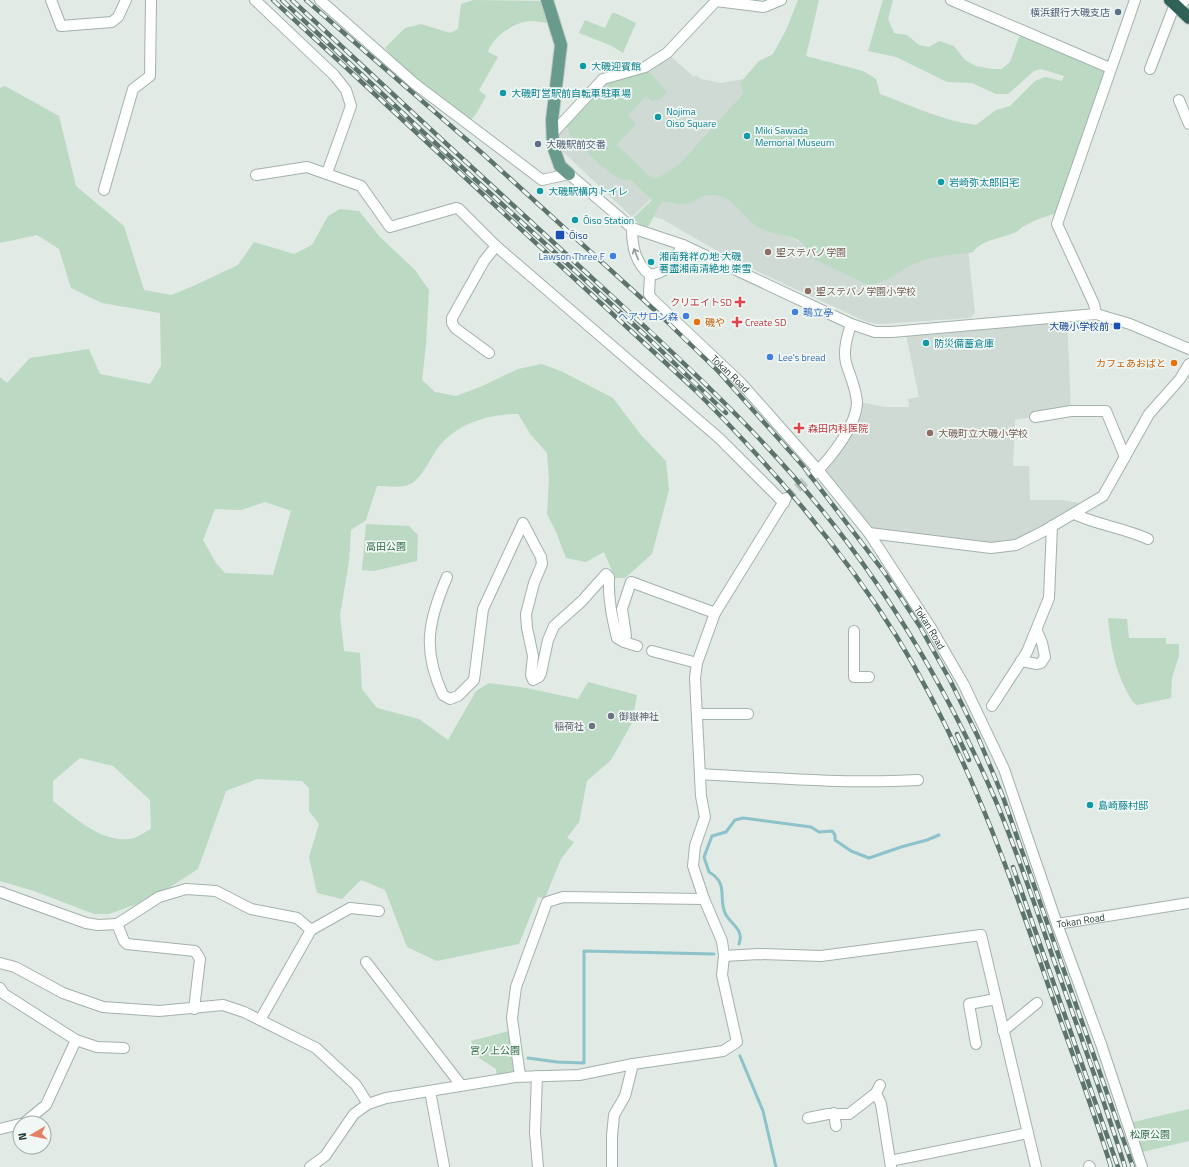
<svg xmlns="http://www.w3.org/2000/svg" width="1189" height="1167" viewBox="0 0 1189 1167" font-family="'Titillium Web','Noto Sans JP',sans-serif">
	<style>
		.built { fill: #cfdad4 }
		.green { fill: #bbd9c3; fill-rule: evenodd }
		.lines { fill: none; stroke-linecap: round; stroke-linejoin: round }
		.stream { stroke: #8dc2ca; stroke-width: 3 }
		.minor-tunnel { stroke: #bbc7c1; stroke-width: 10; stroke-dasharray: 10 5; stroke-linecap: butt }
		.minor-casing { stroke: #a4b1ac; stroke-width: 12 }
		.major-casing { stroke: #c1c8c6; stroke-width: 14 }
		.highway-casing { stroke: #c1c8c6; stroke-width: 14 }
		.minor { stroke: #fff; stroke-width: 10 }
		.major { stroke: #699b8d; stroke-width: 12 }
		.highway { stroke: #316257; stroke-width: 12 }
		.rail-casing { stroke: #5d746d; stroke-width: 4.5 }
		.rail { stroke: #f1f7f4; stroke-width: 3; stroke-dasharray: 9; stroke-linecap: butt }
		.oneway { stroke: #919c98 }
		.service-dot { fill: #5c6f8a; stroke: #f1f7f4; stroke-width: 1.5 }
		.culture-dot { fill: #0f9aa8; stroke: #f1f7f4; stroke-width: 1.5 }
		.transit-dot { fill: #1a4fb4; stroke: #f1f7f4; stroke-width: 1.5 }
		.education-dot { fill: #8d6e63; stroke: #f1f7f4; stroke-width: 1.5 }
		.shop-dot { fill: #3f7fe0; stroke: #f1f7f4; stroke-width: 1.5 }
		.health-dot { fill: #e0444e; stroke: #f1f7f4; stroke-width: 1.5 }
		.food-dot { fill: #e8710a; stroke: #f1f7f4; stroke-width: 1.5 }
		.worship-dot { fill: #6b7280; stroke: #f1f7f4; stroke-width: 1.5 }
		.labels { text-anchor: middle; dominant-baseline: central; stroke-width: 3.5; stroke-linejoin: round; paint-order: stroke }
		.service-label { font-size: 10px; fill: #4e5e75; stroke: #f1f7f4; text-anchor: end }
		.culture-label { font-size: 10px; fill: #0d838f; stroke: #f1f7f4; text-anchor: start }
		.transit-label { font-size: 10px; fill: #164399; stroke: #f1f7f4; text-anchor: start }
		.education-label { font-size: 10px; fill: #785e54; stroke: #f1f7f4; text-anchor: start }
		.shop-label { font-size: 10px; fill: #366cbe; stroke: #f1f7f4; text-anchor: end }
		.health-label { font-size: 10px; fill: #be3a42; stroke: #f1f7f4; text-anchor: start }
		.food-label { font-size: 10px; fill: #c56008; stroke: #f1f7f4; text-anchor: start }
		.street-label { font-size: 10px; fill: #233932; stroke: #f1f7f4 }
		.park-label { font-size: 10px; fill: #316c46; stroke: #f1f7f4 }
		.worship-label { font-size: 10px; fill: #5b616d; stroke: #f1f7f4; text-anchor: start }
	</style>
	<rect width="100%" height="100%" fill="#e1eae5"/>
	<path class="built" d="M667 53 694 77 696 75 701 79 721 83 744 79 742 82 743 91 736 102 651 199 632 217 561 150 557 139 558 127Z
		M716 184 766 224 867 279 928 254 968 249 975 313 970 318 879 324 867 322 733 260 662 219 650 216 664 191Z
		M1067 317 1071 411 1015 420 1013 466H1029L1030 500H1064L1088 505 1016 545 869 533 818 470 843 439 857 401 884 407H909L908 399 919 397 905 330Z"/>
	<path class="green" d="M474 0 542 1 548 19 546 23C541 22 535 21 530 21 514 22 492 37 488 52L498 57 479 90 486 96 476 114 470 121 395 63 396 61 385 48 405 28 421 24 450 33 458 29 461 4Z
		M798 0H819L806 56 863 71 876 79 880 94C912 106 943 121 976 125L996 110 1010 106 1035 81 1045 77 1062 81 1064 76 1041 69 1034 71 1008 94H996L972 83 947 82 896 57 868 51 883 0H893L888 19 894 33 907 35 919 45 929 47 939 41 954 46 965 60 976 66 991 69H1002L1010 62 1019 37 1029 32 1110 68 1061 212C1049 215 1037 219 1026 225 1022 227 1019 230 1016 232 1004 238 980 240 973 252 956 255 938 255 921 261 901 268 893 281 868 285L810 257C803 231 779 239 760 228 743 218 735 197 714 195 702 193 695 203 685 204 676 205 670 200 661 203L648 227 639 224 633 218 652 200 631 180 619 179 599 164 570 135 566 121 603 79 645 67 667 92 659 100 652 101 646 96 628 115 636 124 617 145 651 177 656 179 680 164 740 97 743 91 740 83 759 61 773 54 786 30Z
		M612 13H615L636 23 623 53 612 46 579 33 585 20 605 28Z
		M5 86 59 116 76 186 124 226 144 290 171 295 191 287 238 265 254 242 294 254 312 245 328 216 340 209 359 211 380 237 415 270 429 290 426 344 422 380 435 392 456 396 480 387 518 369 542 364 563 372 613 398 641 435 666 461 669 490 652 554 625 578H615L604 552 586 562 566 558 556 532 547 514 549 480 547 453 531 435 518 414C491 414 461 422 442 443 432 453 422 481 408 485 399 488 386 486 377 486L366 520 351 530 349 562 340 615 344 651 360 653 362 689 377 708 419 719 448 740 476 691 489 683 526 688 578 699 588 682 637 695 632 723 611 760 587 781 579 822 567 838 574 842 561 859 545 898 538 897 519 944 437 961 407 947 385 890 361 880 342 899 317 893 309 857 319 824 309 811V788L302 781 257 779 226 791 198 869 167 889 137 904 109 914H94L34 891 0 881V377L7 383 30 358 89 349 100 374 150 384 161 366 160 313 102 303 71 288 59 249 37 235 0 243V88ZM265 502 291 511 273 575 225 573 216 563 203 540 215 509 241 510ZM80 758 113 766 150 800 151 829C145 832 136 839 129 839 100 842 74 817 53 801V781Z
		M366 524 409 526 418 535 417 561 374 571 362 570Z
		M1108 618 1127 619 1129 638H1166V644H1179V656L1172 678 1171 698 1137 705 1133 702C1116 675 1111 650 1108 618Z
		M509 1031 515 1077 497 1079 496 1069 479 1058 471 1041Z
		M1189 1109V1141L1138 1153 1129 1123Z"/>
	<g class="lines">
		<path class="stream" d="M739 944C744 930 733 926 726 915 717 899 730 884 709 872L704 857 712 836 726 832 735 820 743 818 811 827 819 832 832 831 835 835V840L851 851 869 858 901 847 927 840 939 835
			M740 1056 763 1111 776 1167
			M528 1058 557 1062 584 1063V951L714 954"/>
		<path class="minor-tunnel" d="M786 498 813 474"/>
		<defs>
			<g id="minor">
				<path d="M51 0 61 26 112 22 118 17 126 0"/>
				<path d="M255 0 334 75 346 90 351 106 327 173"/>
				<path d="M320 0 415 84 542 180 569 174 632 228 683 245 851 324 875 332H892L1096 314 1130 324 1189 349"/>
				<path d="M951 0 1110 68"/>
				<path d="M1179 8 1185 0"/>
				<path d="M1150 69 1175 4"/>
				<path d="M1179 100 1189 124"/>
				<path d="M552 134 603 79 645 67 667 53 716 1 764 7 781 0"/>
				<path d="M256 175 307 167 361 186 390 227 456 208 459 209 496 246 719 438 784 503"/>
				<path d="M104 190 133 89 150 76 151 0"/>
				<path d="M632 228C632 246 635 263 650 275 670 272 673 260 683 245"/>
				<path id="s1" d="M650 275 649 294 652 299 741 383 818 470 869 533 931 628 964 685 1004 769 1057 924 1101 1044 1142 1167"/>
				<path d="M1096 314 1094 304 1057 224 1135 0"/>
				<path d="M489 353 455 328 452 323V318L484 261 496 246"/>
				<path d="M1035 417 1071 411H1106L1125 457"/>
				<path d="M814 474C830 459 857 425 857 402 856 388 850 376 846 363 843 350 847 337 851 324"/>
				<path d="M1074 514C1098 525 1124 528 1148 539"/>
				<path d="M869 533 991 548 1016 545 1044 531 1103 496 1149 414 1180 379 1189 364"/>
				<path d="M447 577C428 621 422 650 443 695L450 699 458 696 474 680 483 609 523 523 541 557 542 564 534 583 526 614 527 628 533 656 531 675 533 680 539 677 541 673 548 640 554 626 582 601 606 574 609 577C608 599 612 617 617 638L624 642 626 636 622 609 631 582 715 613"/>
				<path d="M854 631V677H869"/>
				<path d="M624 642 637 646"/>
				<path d="M652 651 697 663"/>
				<path d="M1021 661 1037 664 1041 663 1045 657 1042 643 1037 631"/>
				<path d="M992 706 1027 652 1049 598 1052 526"/>
				<path d="M697 714H748"/>
				<path d="M700 774C773 778 845 784 918 780"/>
				<path d="M0 892 86 923 98 925 117 924 124 941 127 944 195 951 200 959 194 1009"/>
				<path d="M117 924 159 897 186 889 216 891 251 909 297 918 311 930"/>
				<path id="s2" d="M1057 924 1189 903"/>
				<path d="M724 956 759 954 821 956 981 935 1036 1167"/>
				<path d="M366 962 461 1085"/>
				<path d="M0 963 15 967 63 993 103 1007 159 1011 223 1005 244 1012 316 1048 356 1085 368 1104"/>
				<path d="M0 988 4 994 76 1040 97 1047 124 1048"/>
				<path d="M260 1020 311 930 350 908 379 911"/>
				<path d="M1003 1031 1037 1003"/>
				<path d="M976 1044 969 1004 996 999"/>
				<path d="M520 1076 512 1018 516 987 547 902 563 897 704 899"/>
				<path d="M537 1076 535 1132 538 1167"/>
				<path d="M880 1085 876 1093 881 1104 891 1167"/>
				<path d="M430 1091 444 1166"/>
				<path d="M834 1113 836 1126"/>
				<path d="M808 1118 828 1114H849L876 1093"/>
				<path d="M24 1123 46 1105 76 1040"/>
				<path d="M0 1129 20 1124"/>
				<path d="M890 1161 1028 1133"/>
				<path d="M1089 1166 1090 1167"/>
				<path d="M310 1167 325 1156 354 1114 368 1104 386 1098 515 1077 579 1075 633 1064 723 1051 737 1042 722 975 724 956 722 941 704 899 693 866 695 846 705 817 701 796 695 678 697 663 715 613 786 498"/>
				<path d="M612 1167V1136L614 1115 625 1096 633 1064"/>
			</g>
			<path id="major" d="M547 0 561 45 552 120 553 146 560 166 569 174"/>
			<path id="highway" d="M1170 0 1189 18"/>
		</defs>
		<use href="#minor" class="minor-casing"/>
		<use href="#major" class="major-casing"/>
		<use href="#highway" class="highway-casing"/>
		<use href="#minor" class="minor"/>
		<use href="#major" class="major"/>
		<use href="#highway" class="highway"/>
		<defs>
			<path id="rail" d="M273 0 696 391C771 466 840 546 897 637 963 745 1004 857 1045 976 1067 1040 1091 1103 1111 1167
				M282 0 421 130 644 334 726 413
				M292 0C387 89 482 177 578 265 686 364 792 459 875 581 922 649 962 723 995 799 1017 851 1035 905 1053 958 1078 1028 1103 1097 1125 1167
				M306 0 482 153 660 315 718 371 803 466 884 572 919 625 950 680 978 737 1003 797 1133 1167
				M957 734 969 760
				M1013 867 1118 1167"/>
		</defs>
		<use href="#rail" class="rail-casing"/>
		<use href="#rail" class="rail"/>
	</g>
	<defs><path id="oneway-shaft" d="M-6 0H5M1.5-3L5.5 0L1.5 3" fill="none" stroke-width="1.6" stroke-linecap="round" stroke-linejoin="round"/></defs>
	<use class="oneway" href="#oneway-shaft" transform="translate(636 254) rotate(-112)"/>
	<g class="service-dot">
		<circle cx="1118" cy="12" r="4"/>
		<circle cx="538" cy="144" r="4"/>
	</g>
	<g class="culture-dot">
		<circle cx="583" cy="66" r="4"/>
		<circle cx="503" cy="93" r="4"/>
		<circle cx="658" cy="117" r="4"/>
		<circle cx="747" cy="136" r="4"/>
		<circle cx="941" cy="182" r="4"/>
		<circle cx="540" cy="191" r="4"/>
		<circle cx="575" cy="220" r="4"/>
		<circle cx="651" cy="262" r="4"/>
		<circle cx="926" cy="343" r="4"/>
		<circle cx="1090" cy="805" r="4"/>
	</g>
	<g class="transit-dot">
		<rect x="555" y="230" width="10" height="10" rx="2"/>
		<rect x="1113" y="322" width="8" height="8" rx="2"/>
	</g>
	<g class="education-dot">
		<circle cx="768" cy="252" r="4"/>
		<circle cx="808" cy="291" r="4"/>
		<circle cx="930" cy="433" r="4"/>
	</g>
	<g class="shop-dot">
		<circle cx="613" cy="256" r="4"/>
		<circle cx="795" cy="312" r="4"/>
		<circle cx="686" cy="316" r="4"/>
		<circle cx="770" cy="357" r="4"/>
	</g>
	<g class="health-dot">
		<path d="M738 296h4v4h4v4h-4v4h-4v-4h-4v-4h4z"/>
		<path d="M735 316h4v4h4v4h-4v4h-4v-4h-4v-4h4z"/>
		<path d="M797 422h4v4h4v4h-4v4h-4v-4h-4v-4h4z"/>
	</g>
	<g class="food-dot">
		<circle cx="697" cy="322" r="4"/>
		<circle cx="1174" cy="363" r="4"/>
	</g>
	<g class="worship-dot">
		<circle cx="611" cy="716" r="4"/>
		<circle cx="592" cy="726" r="4"/>
	</g>
	<g class="labels">
		<g class="service-label">
			<text x="1110" y="12">横浜銀行大磯支店</text>
			<text x="546" y="144" text-anchor="start">大磯駅前交番</text>
		</g>
		<g class="culture-label">
			<text x="591" y="66">大磯迎賓館</text>
			<text x="511" y="93">大磯町営駅前自転車駐車場</text>
			<text x="666" y="111">Nojima<tspan x="666" dy="12">Oiso Square</tspan></text>
			<text x="755" y="130">Miki Sawada<tspan x="755" dy="12">Memorial Museum</tspan></text>
			<text x="949" y="182">岩崎弥太郎旧宅</text>
			<text x="548" y="191">大磯駅構内トイレ</text>
			<text x="583" y="220">Ōiso Station</text>
			<text x="659" y="256">湘南発祥の地 大磯<tspan x="659" dy="12">著盡湘南清絶地 崇雪</tspan></text>
			<text x="934" y="343">防災備蓄倉庫</text>
			<text x="1098" y="805">島崎藤村邸</text>
		</g>
		<g class="transit-label">
			<text x="569" y="235">Ōiso</text>
			<text x="1109" y="326" text-anchor="end">大磯小学校前</text>
		</g>
		<g class="education-label">
			<text x="776" y="252">聖ステパノ学園</text>
			<text x="816" y="291">聖ステパノ学園小学校</text>
			<text x="938" y="433">大磯町立大磯小学校</text>
		</g>
		<g class="shop-label">
			<text x="605" y="256">Lawson Three F</text>
			<text x="803" y="312" text-anchor="start">鴫立亭</text>
			<text x="678" y="316">ヘアサロン森</text>
			<text x="778" y="357" text-anchor="start">Lee's bread</text>
		</g>
		<g class="health-label">
			<text x="732" y="302" text-anchor="end">クリエイトSD</text>
			<text x="745" y="322">Create SD</text>
			<text x="808" y="428">森田内科医院</text>
		</g>
		<g class="food-label">
			<text x="705" y="322">磯や</text>
			<text x="1166" y="363" text-anchor="end">カフェあおばと</text>
		</g>
		<g class="street-label">
			<text stroke="none"><textPath href="#s1" startOffset="133">Tokan Road</textPath></text>
			<text stroke="none"><textPath href="#s1" startOffset="457">Tokan Road</textPath></text>
			<text stroke="none"><textPath href="#s2" startOffset="24">Tokan Road</textPath></text>
		</g>
		<g class="park-label">
			<text x="386" y="546">高田公園</text>
			<text x="495" y="1050">宮ノ上公園</text>
			<text x="1150" y="1134">松原公園</text>
		</g>
		<g class="worship-label">
			<text x="619" y="716">御嶽神社</text>
			<text x="584" y="726" text-anchor="end">稲荷社</text>
		</g>
	</g>
	<g transform="translate(32 1135) rotate(261)"><circle r="19" fill="#f1f7f4" stroke="#9faba6"/>
	<path d="M0-3L7 15L0 10L-7 15Z" fill="#e58064"/>
	<text y="-6" font-size="11" font-weight="bold" text-anchor="middle" fill="#233932">N</text>
	</g>
</svg>
